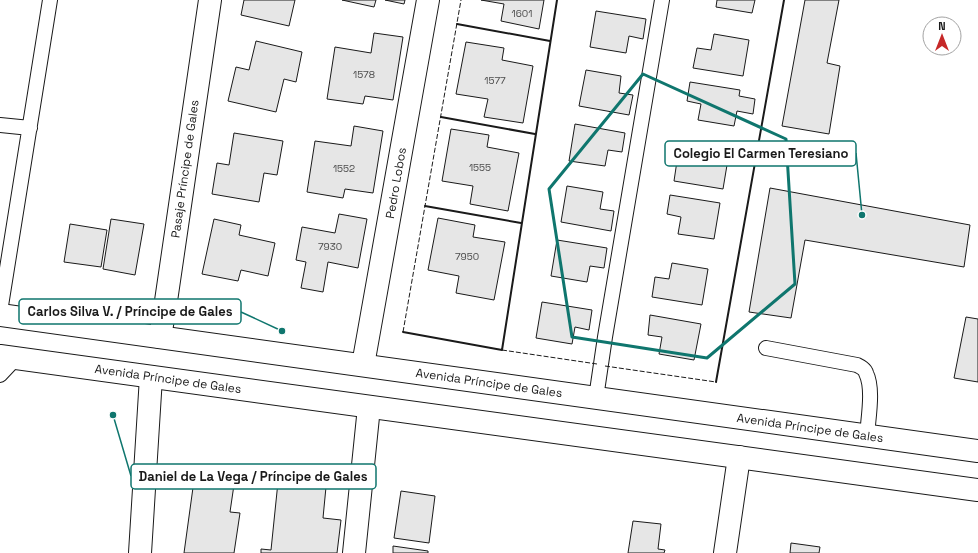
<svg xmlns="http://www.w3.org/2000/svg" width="978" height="553" viewBox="0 0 978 553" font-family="'Space Grotesk',sans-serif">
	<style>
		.building { fill: #e6e6e6; stroke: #1a1a1a }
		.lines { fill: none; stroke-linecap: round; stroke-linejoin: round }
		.service-casing { stroke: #1a1a1a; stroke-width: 16 }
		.minor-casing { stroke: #1a1a1a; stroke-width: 24 }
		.secondary-casing { stroke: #1a1a1a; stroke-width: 24 }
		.service { stroke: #fff; stroke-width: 14 }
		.minor { stroke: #fff; stroke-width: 22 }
		.secondary { stroke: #fff; stroke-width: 22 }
		.fence { stroke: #1a1a1a; stroke-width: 1; stroke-dasharray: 5 2; stroke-linecap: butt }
		.wall { stroke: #1a1a1a; stroke-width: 2 }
		.marked { fill: none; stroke: #0f766e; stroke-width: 3; stroke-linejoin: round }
		.labels { text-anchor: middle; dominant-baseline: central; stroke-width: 3; stroke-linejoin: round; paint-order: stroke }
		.number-label { font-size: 10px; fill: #4d4d4d }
		.street-label { font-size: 12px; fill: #1a1a1a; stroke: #fff }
		.leader { fill: none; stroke: #0f766e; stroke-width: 1.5 }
		.callout-dot { fill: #0f766e; stroke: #fff; stroke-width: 1.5 }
		.callout { fill: #fff; stroke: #0f766e; stroke-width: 1.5 }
		.callout-label { font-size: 13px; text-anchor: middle; font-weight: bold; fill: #1a1a1a }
	</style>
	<rect width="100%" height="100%" fill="#fff"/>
	<path class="building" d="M244 0H295L289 26 241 15Z
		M342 0H376L374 7Z
		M385 0H405L404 4Z
		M481 0H544L539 29 501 21 504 4Z
		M717 0H755L752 13 716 7Z
		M805 0H839L827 63 840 66 829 134 782 126Z
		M596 11 646 19 643 39 629 36 626 53 590 47Z
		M374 33 403 37 393 100 365 96 363 104 327 99 335 47 371 53Z
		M714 34 749 40 743 76 693 68 697 48 711 50Z
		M256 41 302 52 296 82 284 79 276 112 228 101 236 67 249 70Z
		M466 42 504 48 502 60 533 66 523 123 484 117 488 99 456 94Z
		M586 70 621 76 619 93 633 95 629 115 579 106Z
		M690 82 740 90 739 96 755 99 753 114 737 111 734 126 698 120 701 104 687 101Z
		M575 124 625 133 622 152 608 150 605 166 569 161Z
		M354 126 383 131 373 193 345 189 343 198 307 192 315 141 351 146Z
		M451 129 489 135 487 147 519 153 508 211 470 204 473 186 442 181Z
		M234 133 283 141 277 175 264 173 259 202 212 194 217 163 229 165Z
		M694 147 729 153 723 189 674 181 677 161 691 164Z
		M567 186 603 192 600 209 614 211 611 231 561 222Z
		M770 188 970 225 964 267 805 240 791 318 749 312Z
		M670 195 720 203 714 239 678 234 681 217 667 214Z
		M339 214 367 219 358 268 328 262 323 292 301 288 306 262 296 260 302 227 335 233Z
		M438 218 475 225 473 237 505 242 494 300 456 293 459 276 428 270Z
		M111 219 144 224 135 275 103 269Z
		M214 219 241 225 239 235 275 243 268 276 241 270 238 281 202 274Z
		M70 224 107 230 101 267 64 262Z
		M557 240 607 248 604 268 590 266 587 282 551 276Z
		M672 263 708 269 702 305 652 297 655 277 669 279Z
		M542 302 592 310 589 330 575 327 572 344 536 338Z
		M650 315 701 324 694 360 659 354 662 337 648 335Z
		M966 317 978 319V382L954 378Z
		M195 473 235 478 230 512 240 513 234 553H184Z
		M278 482 326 487 323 518 341 520 337 553H261V549L271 550Z
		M401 491 435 496 429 543 394 538Z
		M633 521 661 524 658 549 665 550 664 553H628Z
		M791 543 820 547 819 553H790Z
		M393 546 428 551V553H393Z"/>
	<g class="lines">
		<defs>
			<path id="service" d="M0 125 30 128
				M0 312 50 0
				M766 348 857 365C861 367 865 369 866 373 874 389 868 419 867 436
				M0 375 16 358
				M596 398 605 337 662 0"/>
			<path id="minor" d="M160 337 166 301 210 0
				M363 365 428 0
				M140 553 151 377
				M354 553 369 407
				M725 553 739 457"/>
			<path id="secondary" d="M0 315 978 451
				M0 356 978 490"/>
		</defs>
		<use href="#service" class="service-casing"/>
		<use href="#minor" class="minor-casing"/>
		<use href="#secondary" class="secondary-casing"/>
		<use href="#service" class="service"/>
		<use href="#minor" class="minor"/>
		<use href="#secondary" class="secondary"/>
		<path class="fence" d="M403 332 461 0
			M502 350 597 364
			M605 366 716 382"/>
		<path class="wall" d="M457 24 550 41
			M441 117 535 134
			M425 206 521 223
			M403 332 502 350 557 0
			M716 382 784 0"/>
	</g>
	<path class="marked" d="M643 74 786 139 795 284 707 358 572 337 549 189Z"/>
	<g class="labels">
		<g class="number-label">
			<text x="522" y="13">1601</text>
			<text x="364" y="74">1578</text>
			<text x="495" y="80">1577</text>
			<text x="480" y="167">1555</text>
			<text x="344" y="168">1552</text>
			<text x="330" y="246">7930</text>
			<text x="467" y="256">7950</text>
		</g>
		<g class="street-label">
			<text transform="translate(185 169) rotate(-82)">Pasaje Príncipe de Gales</text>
			<text transform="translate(396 183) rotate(-80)">Pedro Lobos</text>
			<text transform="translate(168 379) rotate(8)">Avenida Príncipe de Gales</text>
			<text transform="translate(489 383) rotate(8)">Avenida Príncipe de Gales</text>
			<text transform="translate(810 428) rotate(8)">Avenida Príncipe de Gales</text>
		</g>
	</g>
	<path class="leader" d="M862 215L856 153M282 331L241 312M113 415L131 476"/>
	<g class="callout-dot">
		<circle cx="862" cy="215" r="4"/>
		<circle cx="282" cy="331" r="4"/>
		<circle cx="113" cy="415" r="4"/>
	</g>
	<g class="callout">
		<rect x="665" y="141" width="191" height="25" rx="4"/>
		<rect x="19" y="299" width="222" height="25" rx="4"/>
		<rect x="131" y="464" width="245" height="25" rx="4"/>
	</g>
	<g class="callout-label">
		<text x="761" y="158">Colegio El Carmen Teresiano</text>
		<text x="130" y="316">Carlos Silva V. / Príncipe de Gales</text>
		<text x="253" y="481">Daniel de La Vega / Príncipe de Gales</text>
	</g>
	<g transform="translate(942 36)"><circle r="19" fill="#ffffff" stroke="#a3a3a3"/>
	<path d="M0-3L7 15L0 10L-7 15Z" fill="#c62828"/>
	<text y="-6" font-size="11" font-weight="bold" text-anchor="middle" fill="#1a1a1a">N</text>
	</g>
</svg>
